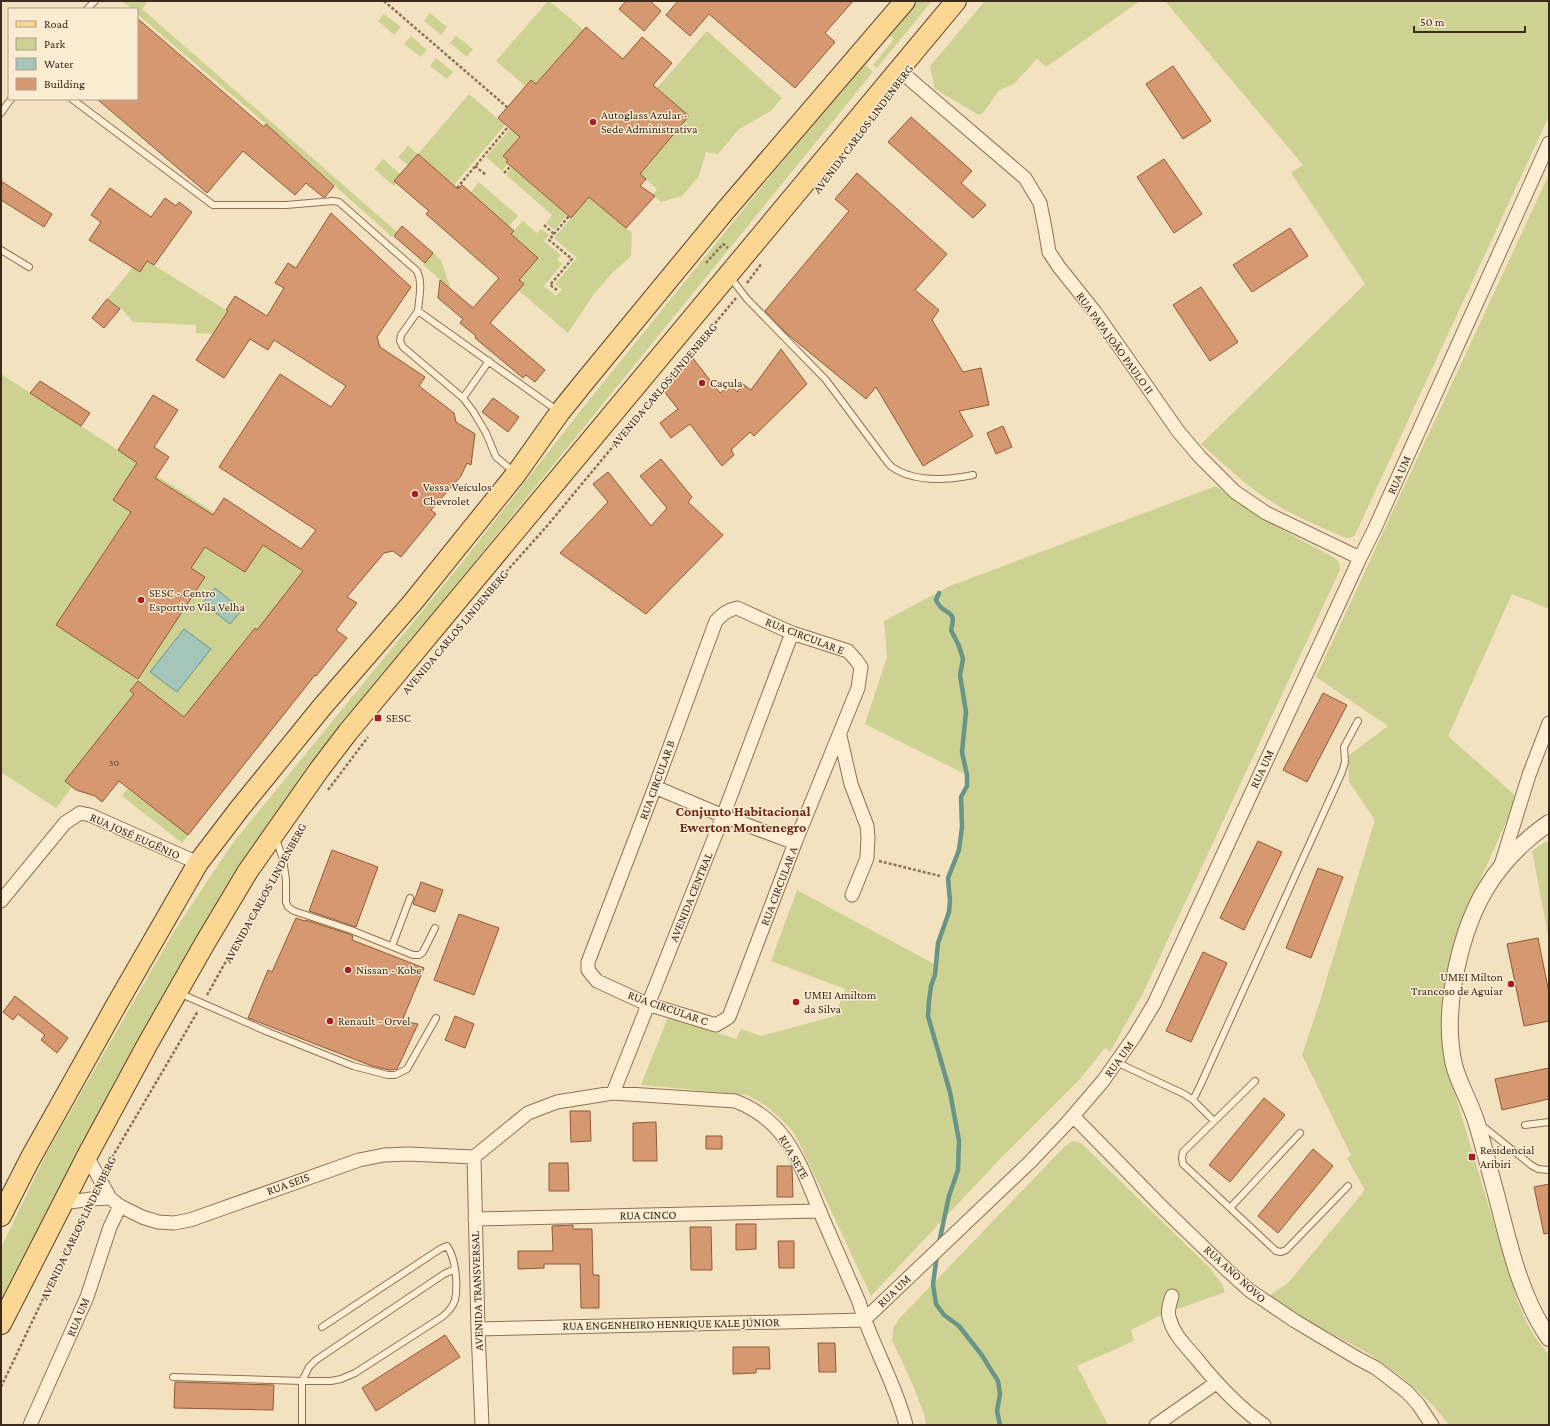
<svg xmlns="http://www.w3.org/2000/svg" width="1550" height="1426" viewBox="0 0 1550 1426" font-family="'Crimson Pro',serif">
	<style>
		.green { fill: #cdd293 }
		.water { fill: #a3c5ba; stroke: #699488 }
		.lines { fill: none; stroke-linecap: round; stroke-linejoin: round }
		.stream { stroke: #699488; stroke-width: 4.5 }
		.building { fill: #d69871; stroke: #915938 }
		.service-casing { stroke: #8e7256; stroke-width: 8 }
		.minor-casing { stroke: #8e7256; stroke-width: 15 }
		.tertiary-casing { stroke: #8e7256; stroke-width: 18 }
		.primary-casing { stroke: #5c402a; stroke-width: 22 }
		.path { stroke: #8e7256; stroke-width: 2.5; stroke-dasharray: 3 2; stroke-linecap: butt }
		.service { stroke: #fdefd4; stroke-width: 6 }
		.minor { stroke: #fdefd4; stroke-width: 13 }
		.tertiary { stroke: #fdefd4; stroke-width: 16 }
		.primary { stroke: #fbd793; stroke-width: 20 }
		.poi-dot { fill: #a51e23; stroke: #f9ecd1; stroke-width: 1.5 }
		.labels { text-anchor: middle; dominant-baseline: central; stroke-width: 3; stroke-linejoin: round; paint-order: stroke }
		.number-label { font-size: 10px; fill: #624631 }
		.poi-label { font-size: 12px; fill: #3c2b1c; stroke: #f9ecd1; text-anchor: start }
		.street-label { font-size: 12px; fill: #3c2b1c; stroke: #f9ecd1 }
		.quarter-label { font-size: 14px; font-weight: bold; fill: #6e2616; stroke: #f9ecd1 }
	</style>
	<rect width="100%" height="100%" fill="#f3e2c0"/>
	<path class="green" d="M122 1H148L142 9 397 232 392 237 266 124 137 14V9H132Z
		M548 1H549L584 30 536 84 531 80 525 86 496 61Z
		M913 1H932L877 68 873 65 894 39 887 33Z
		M985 1H1140L1046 67 1037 59 1014 84 999 90 984 112 979 115 935 89 930 66Z
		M1165 1H1549V116L1355 535 1351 538H1346C1322 527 1295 517 1272 502 1246 486 1224 464 1201 444L1365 284 1291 173 1303 165Z
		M430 13 447 27 441 35 424 21Z
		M384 14 401 27 394 35 378 21Z
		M707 31 782 98 771 111 739 129 718 154 706 152 699 176 682 196 661 202 653 195 657 189 640 174 689 116 657 88Z
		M411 36 427 50 421 57 404 44Z
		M456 36 473 49 467 57 450 43Z
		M883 37 886 39 866 65 873 72 341 726 1 1310V1248L46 1154 173 933 232 844 464 560 589 400Z
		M436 58 453 72 447 79 430 66Z
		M469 94 505 125 454 185 418 154 408 165 398 157 408 146 418 154Z
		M510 129 520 137 503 156 508 160 506 162 508 164 502 171 486 157Z
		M383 159 400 174 394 181 396 183 394 186 374 169Z
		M512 168 567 215 554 230 546 223 552 215 506 175Z
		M1549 174V609L1512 594 1448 736 1517 797 1463 919 1442 1001 1443 1043 1451 1081 1516 1297C1526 1322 1531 1334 1549 1355V1425H1449L1433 1405 1403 1378 1373 1356 1286 1309 1270 1295 1288 1283 1365 1190 1347 1158 1351 1155 1302 1055 1319 1004 1375 820 1349 782 1348 756 1388 726 1316 677Z
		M479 182 518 216 509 226 470 193Z
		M589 197 632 233 631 256 612 273 594 294 568 333 518 290 519 280 538 258 511 234 523 221 537 233 541 229 549 235 544 241 561 255 557 259 562 264 544 286 556 296 562 290 555 284 577 258 554 238Z
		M433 253 441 260 451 289 423 265Z
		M147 261 231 313 219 332 216 330 213 334 196 333V325L133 322 122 309H120L107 299 133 267 140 271Z
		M1 374 304 571 257 630 315 675 182 843 122 796 128 788 119 781 102 802 89 791 72 787 56 808 1 772Z
		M1216 486C1255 517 1292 535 1335 558L1339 562 1340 570 1143 993 1110 1052 1105 1048 1080 1079 1001 1158 871 1296 804 1153 794 1133 780 1118 765 1105 747 1095 641 1085 668 1017 736 1039 741 1029 761 1036 835 1016 845 989 771 961 797 890 936 965 938 943 949 911 950 901 948 878 959 850 962 827 961 797 967 786V775L865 724 887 657 884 621 950 586Z
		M1549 841V940L1532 851 1545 842Z
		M1073 1141 1081 1143 1209 1267 1222 1284 1225 1292 1161 1315 1131 1330 1134 1341 1077 1366 1108 1425H926L924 1414 912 1383 892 1340 893 1329 898 1320 1065 1146Z"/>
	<path class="water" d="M215 588 242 610 230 624 203 603Z
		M184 629 211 649 177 692 150 672Z"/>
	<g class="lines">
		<path class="stream" d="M939 1243 949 1196 958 1170 959 1141 950 1092 928 1016 929 1001 931 986 935 975 938 943 949 912 950 901 948 878 959 850 962 827 961 797 967 786V775L962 752 966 712 960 675 963 659 959 646 951 630C958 607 943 617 936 600L939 593
			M937 1255 933 1284 936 1304 944 1315 959 1326 981 1354 998 1381 1000 1394 997 1411 1000 1425"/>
	</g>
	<path class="building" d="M626 1H650L661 11 644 31 619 9Z
		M678 1H853L825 33 835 42 795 88 709 14 690 36 666 15Z
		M137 18 264 127 266 124 334 186 325 197H323L306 183 295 195 243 151 207 193 97 99H137Z
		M586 27 623 59 642 37 672 63 653 85 689 116 640 174 646 179 640 186 655 196 626 228 589 197 571 218 506 162 508 160 503 156 520 137 498 118 531 80 536 84Z
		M1173 66 1211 121 1183 139 1146 84Z
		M911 117 972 171 961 183 986 205 973 218 888 142Z
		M418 154 458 189 462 185 514 231 511 234 538 258 519 280 524 284 490 323 545 370 535 382 526 375 523 378 475 338 476 336 460 323 463 319 438 298 440 280 473 308 499 278 426 214 429 211 394 181Z
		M1164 159 1202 214 1174 233 1137 177Z
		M857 173 947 254 915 290 939 310 932 320 963 372 981 368 989 405 959 411 973 436 923 466 876 387 866 399 786 333 765 311 849 211 835 199Z
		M1 181 52 214 44 227 1 200Z
		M110 188 151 217 165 198 176 206 179 202 192 212 154 265 147 261 140 272 89 240 101 222 91 215Z
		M331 213 411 287 377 337 380 347 425 377 419 386 454 413 456 422 475 434 471 465 467 463 461 476 431 510 436 514 401 557 393 551 384 553 347 597 357 603 336 630 347 638 316 676 315 675 188 835 119 781 102 802 95 796 76 790 65 781 134 694 130 691 138 681 184 717 255 628 257 630 303 571 263 545 245 572 205 547 191 568 205 577 138 679 56 625 131 512 113 500 137 463 118 450 153 395 178 410 154 447 169 457 155 478 213 515 224 498 301 549 316 530 219 467 280 374 331 407 346 386 274 340 268 350 250 339 224 378 196 360 228 311 226 310 235 296 267 316 284 288 275 283 288 263 296 268Z
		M402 226 433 253 425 263 394 236Z
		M1290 228 1308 256 1252 292 1233 265Z
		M1201 287 1238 342 1210 361 1173 305Z
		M107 299 120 309 104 328 92 318Z
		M781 349 807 384 754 436 750 432 731 450 734 455 722 466 690 424 671 438 660 423 678 409 663 390 692 357 720 393 731 385 737 392 743 384 751 390Z
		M40 381 90 413 81 426 30 393Z
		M493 398 519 417 508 432 482 412Z
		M1003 426 1012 447 996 454 987 433Z
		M661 459 692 497 688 502 723 535 646 614 560 553 608 502 593 484 608 472 651 526 667 508 640 476Z
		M1323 693 1347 705 1307 782 1283 770Z
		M1258 841 1282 852 1244 930 1220 918Z
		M332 850 378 867 356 927 309 911Z
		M1318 868 1343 877 1311 958 1286 948Z
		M421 882 443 890 435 912 413 904Z
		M459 914 499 928 474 995 434 980Z
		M296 918 305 921 306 920 349 934 353 936 352 940 424 968 402 1021 418 1024 397 1069 389 1070 372 1066 248 1018 268 970 272 972Z
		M1538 938 1549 993V1021L1524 1026 1507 944Z
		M1203 952 1227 963 1191 1042 1166 1031Z
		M15 996 68 1038 57 1053 41 1040 45 1035 18 1014 13 1020 3 1012Z
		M455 1016 474 1024 465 1048 445 1040Z
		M1549 1068V1099L1502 1110 1495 1079Z
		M1264 1098 1285 1115 1230 1182 1209 1165Z
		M570 1111H590L591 1141 571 1142Z
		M656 1122 657 1161H633V1123Z
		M706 1136H722V1149H706Z
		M1313 1149 1333 1166 1278 1233 1258 1216Z
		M549 1163H568L569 1191H549Z
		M777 1166H792L793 1197H777Z
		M1549 1184V1233L1544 1234 1534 1187Z
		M736 1224H756V1249L736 1250Z
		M573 1225V1229H592L593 1275H599V1308H581L580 1264H544V1268L518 1269V1251H553L552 1226Z
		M690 1227H711L712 1270H691Z
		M778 1241H794V1268H779Z
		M445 1335 460 1357 376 1411 362 1388Z
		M818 1343H835L836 1372H819Z
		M733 1347H769L770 1369H756V1373L733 1374Z
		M175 1382 274 1385 273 1410 174 1408Z"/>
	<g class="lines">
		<defs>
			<path id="service" d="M87 9 95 1
				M72 99 213 205H286L333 201 339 202 417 271C423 283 419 297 418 311
				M1 113 11 99
				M1 250 29 267
				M730 277 747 299 826 380 882 455C885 459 888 464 892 467 915 483 948 480 973 475
				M463 398 489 361
				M514 472 496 457 486 433 473 411 463 398 403 347 400 341 401 335 418 311 558 411
				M276 839 283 859 286 880V902L288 907 294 911 351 930 413 955H419L423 952 435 928
				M392 946 410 898
				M179 993 268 1032 353 1066 388 1075H395L407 1069 436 1018
				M1116 1062 1184 1094 1193 1100 1200 1086 1342 772 1345 762 1344 747 1358 721
				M1255 1081 1183 1152 1182 1158 1183 1164 1276 1251 1281 1252 1286 1250 1348 1186
				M1193 1100 1214 1121
				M1480 1124 1531 1165 1538 1169 1549 1170
				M1525 1125 1549 1122
				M1230 1208 1300 1133
				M173 1377 302 1381H331L341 1379 355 1373 442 1317C447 1313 453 1307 455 1300 458 1286 456 1258 447 1246L440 1249 322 1327
				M302 1425V1381L309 1367 316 1360 444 1274 455 1269"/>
			<path id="minor" d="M899 70 1025 178 1040 203 1045 228 1049 252 1059 267 1095 312 1178 431 1200 457 1235 492 1266 513 1360 558
				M737 608 792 633 848 651 856 660 861 667 858 688 795 843 729 1017 716 1025 647 1004 597 981 588 970V962L655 787 716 621C723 614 727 610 737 608Z
				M840 736 851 784 867 826 868 837 867 858 852 895
				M655 787 723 816 795 843
				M1501 865 1529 775 1549 723
				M1 901 65 823 80 813 90 815 198 863
				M613 1093 723 816 792 633
				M1073 1116 1164 1209 1227 1270 1249 1290 1295 1321 1357 1358 1376 1368 1407 1392 1418 1404 1432 1425
				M87 1156 110 1198 120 1206 142 1217 158 1222 174 1223 190 1220 359 1160 384 1155 408 1154 474 1157
				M474 1157 528 1113 557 1102 613 1093 735 1101C788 1121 800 1164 820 1212 833 1242 846 1272 859 1302 871 1344 895 1382 906 1425
				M474 1157 478 1329 482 1425
				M63 1203 91 1199 110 1198
				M475 1219 820 1211
				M1172 1296C1170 1303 1167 1310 1169 1317 1173 1334 1185 1345 1196 1358 1216 1383 1238 1407 1264 1425
				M478 1329 864 1320 1031 1161 1067 1123 1103 1081 1134 1037 1154 1004 1360 558 1375 528 1549 143
				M30 1425 87 1297 110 1227 120 1206
				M1156 1425 1216 1383"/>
			<path id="tertiary" d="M1549 823C1491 863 1466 913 1454 981 1449 1008 1448 1038 1454 1065 1459 1084 1470 1102 1476 1121 1482 1140 1487 1160 1492 1179 1507 1233 1517 1292 1549 1338"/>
			<path id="primary" d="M1 1216 30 1159 118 1002 198 863 240 808 322 707 413 602 516 474 560 412 585 381 725 211 905 1
				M1 1324 87 1156 147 1045 205 943 248 871 319 770 348 732 956 1"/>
		</defs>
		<use href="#service" class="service-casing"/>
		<use href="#minor" class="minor-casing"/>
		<use href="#tertiary" class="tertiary-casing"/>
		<use href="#primary" class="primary-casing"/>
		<path class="path" d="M384 1 507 107
			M475 166 486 175
			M504 173 511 166
			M457 188 508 127
			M544 225 554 234
			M706 263 723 244 728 248
			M747 283 762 263
			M557 290 550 285 572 259 549 240 569 216
			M506 572 547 526 736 298
			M328 790 368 737
			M289 848 301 828
			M879 861 940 876
			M207 995 275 874
			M107 1166 198 1011
			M1 1387 84 1213"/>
		<use href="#service" class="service"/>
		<use href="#minor" class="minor"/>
		<use href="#tertiary" class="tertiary"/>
		<use href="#primary" class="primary"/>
	</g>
	<g class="poi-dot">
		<circle cx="593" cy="122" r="4"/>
		<circle cx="702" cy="383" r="4"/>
		<circle cx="415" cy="494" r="4"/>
		<circle cx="141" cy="600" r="4"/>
		<rect x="374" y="714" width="8" height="8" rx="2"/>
		<circle cx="348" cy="970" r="4"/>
		<circle cx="1511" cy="984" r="4"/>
		<circle cx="796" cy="1002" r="4"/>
		<circle cx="330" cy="1021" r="4"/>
		<rect x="1468" y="1153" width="8" height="8" rx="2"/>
	</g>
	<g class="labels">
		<g class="number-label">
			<text x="114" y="762">30</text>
		</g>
		<g class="poi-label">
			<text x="601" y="115">Autoglass Azular -<tspan x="601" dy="14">Sede Administrativa</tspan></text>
			<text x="710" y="383">Caçula</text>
			<text x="423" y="487">Vessa Veículos<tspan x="423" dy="14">Chevrolet</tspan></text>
			<text x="149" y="593">SESC - Centro<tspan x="149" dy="14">Esportivo Vila Velha</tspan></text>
			<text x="386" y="718">SESC</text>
			<text x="356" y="970">Nissan - Kobe</text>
			<text x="1503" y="977" text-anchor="end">UMEI Milton<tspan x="1503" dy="14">Trancoso de Aguiar</tspan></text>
			<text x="804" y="995">UMEI Amiltom<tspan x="804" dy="14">da Silva</tspan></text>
			<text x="338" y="1021">Renault - Orvel</text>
			<text x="1480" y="1150">Residencial<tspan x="1480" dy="14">Aribiri</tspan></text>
		</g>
		<g class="street-label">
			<text transform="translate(863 129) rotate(-53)">AVENIDA CARLOS LINDENBERG</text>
			<text transform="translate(1115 343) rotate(54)">RUA PAPA JOÃO PAULO II</text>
			<text transform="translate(664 385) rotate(-50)">AVENIDA CARLOS LINDENBERG</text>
			<text transform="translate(1399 475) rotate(-66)">RUA UM</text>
			<text transform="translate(455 632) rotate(-50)">AVENIDA CARLOS LINDENBERG</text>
			<text transform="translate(805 636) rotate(21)">RUA CIRCULAR E</text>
			<text transform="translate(1262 769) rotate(-65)">RUA UM</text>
			<text transform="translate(657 780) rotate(-70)">RUA CIRCULAR B</text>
			<text transform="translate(135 836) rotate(24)">RUA JOSÉ EUGÊNIO</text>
			<text transform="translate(779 886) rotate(-69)">RUA CIRCULAR A</text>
			<text transform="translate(265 893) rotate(-61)">AVENIDA CARLOS LINDENBERG</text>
			<text transform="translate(691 897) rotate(-68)">AVENIDA CENTRAL</text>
			<text transform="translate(668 1008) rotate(19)">RUA CIRCULAR C</text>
			<text transform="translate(1119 1059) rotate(-54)">RUA UM</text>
			<text transform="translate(794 1157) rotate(60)">RUA SETE</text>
			<text transform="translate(288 1184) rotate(-20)">RUA SEIS</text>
			<text transform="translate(648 1215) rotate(-1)">RUA CINCO</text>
			<text transform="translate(78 1228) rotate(-64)">AVENIDA CARLOS LINDENBERG</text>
			<text transform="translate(1235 1274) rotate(42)">RUA ANO NOVO</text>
			<text transform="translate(477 1291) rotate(-92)">AVENIDA TRANSVERSAL</text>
			<text transform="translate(894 1291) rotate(-44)">RUA UM</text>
			<text transform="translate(78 1317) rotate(-67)">RUA UM</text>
			<text transform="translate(671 1324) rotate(-1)">RUA ENGENHEIRO HENRIQUE KALE JÚNIOR</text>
		</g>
		<g class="quarter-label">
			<text x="743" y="811">Conjunto Habitacional<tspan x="743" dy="16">Ewerton Montenegro</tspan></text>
		</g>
	</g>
	<rect width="1550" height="1426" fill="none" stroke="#3c2b1c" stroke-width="4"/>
	<rect x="8" y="8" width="130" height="92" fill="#f9ecd1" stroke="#ad9f89"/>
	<rect x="16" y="21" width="20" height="6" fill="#fbd793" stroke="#ad9f89"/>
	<text x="44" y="28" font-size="12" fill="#3c2b1c">Road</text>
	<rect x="16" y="38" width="20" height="12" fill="#cdd293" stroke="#ad9f89"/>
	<text x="44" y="48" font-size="12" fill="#3c2b1c">Park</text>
	<rect x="16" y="58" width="20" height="12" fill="#a3c5ba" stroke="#ad9f89"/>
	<text x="44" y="68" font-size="12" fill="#3c2b1c">Water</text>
	<rect x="16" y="78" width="20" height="12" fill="#d69871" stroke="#ad9f89"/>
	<text x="44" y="88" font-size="12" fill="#3c2b1c">Building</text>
	<path d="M1414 26v6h111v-6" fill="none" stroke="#3c2b1c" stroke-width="2"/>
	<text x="1420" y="26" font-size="12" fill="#3c2b1c" stroke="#f9ecd1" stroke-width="3" paint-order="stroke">50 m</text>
</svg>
